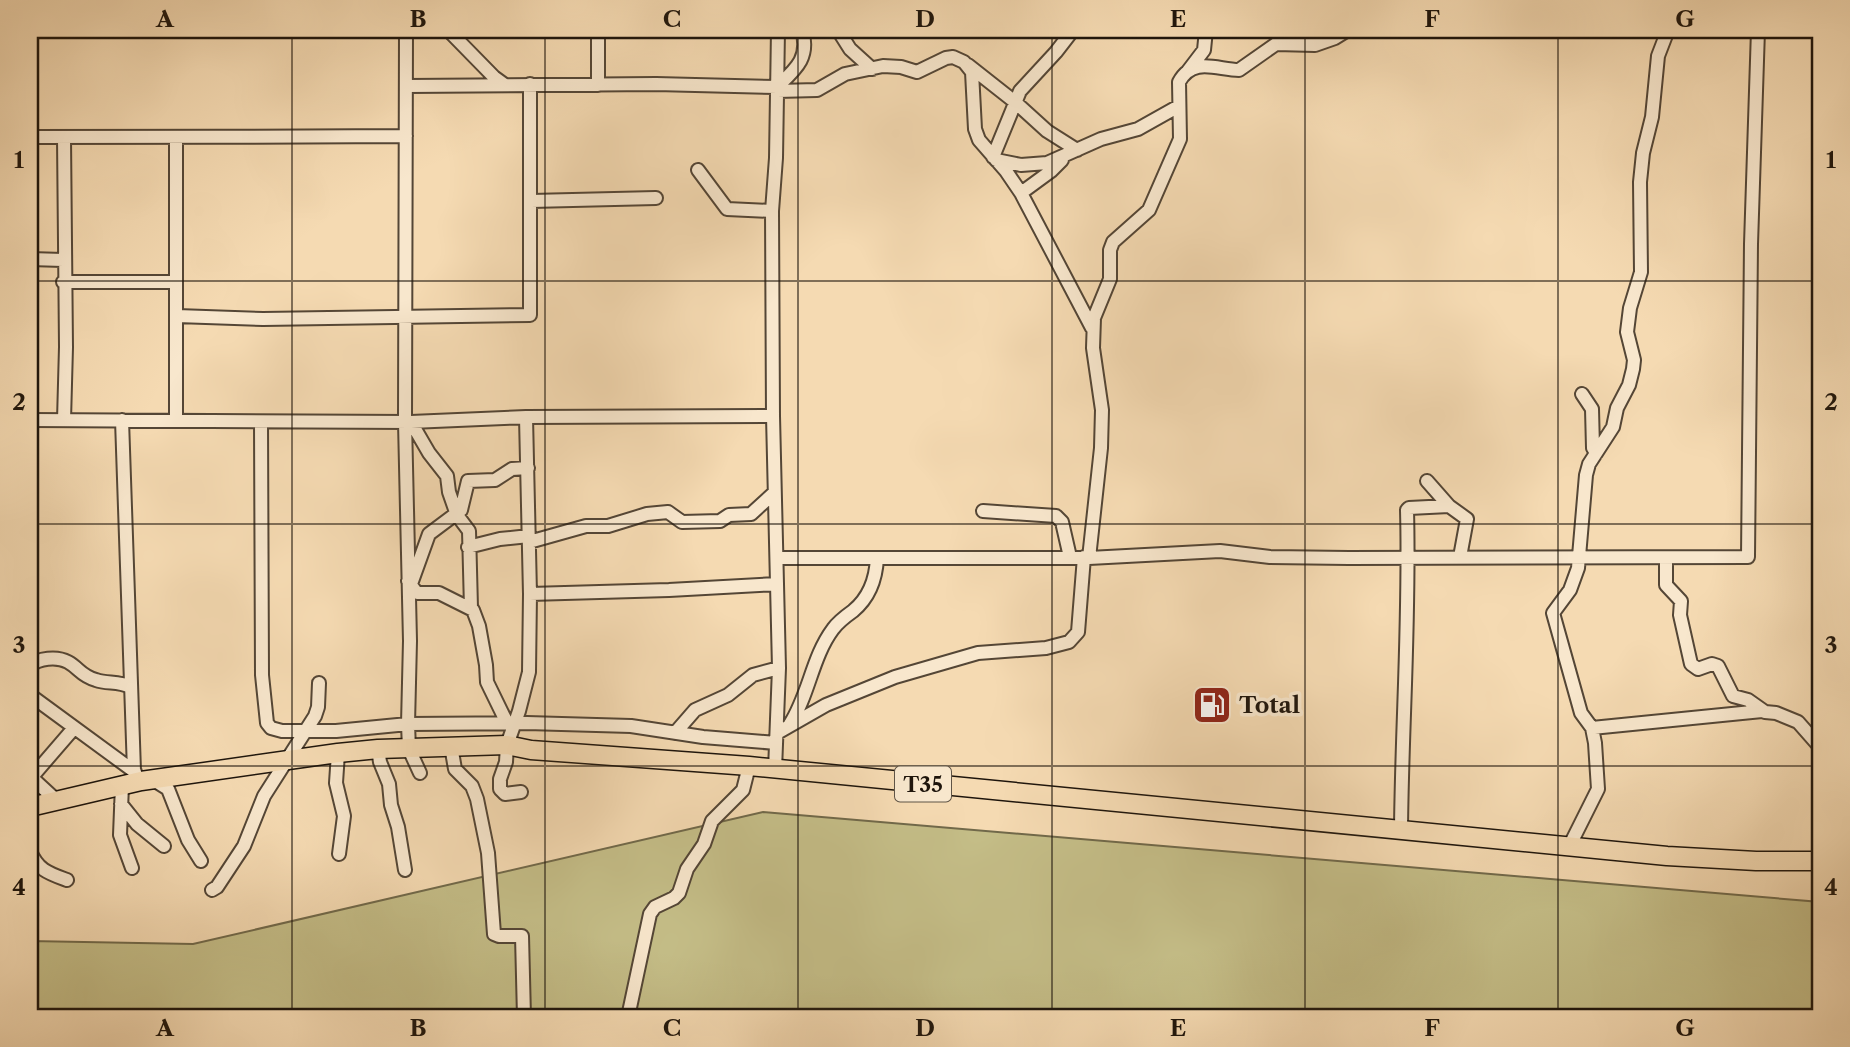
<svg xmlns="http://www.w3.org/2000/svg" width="1850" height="1047" viewBox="0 0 1850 1047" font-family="'Libre Caslon Text',serif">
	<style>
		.green { fill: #c4bd87; stroke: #71694a; stroke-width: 2 }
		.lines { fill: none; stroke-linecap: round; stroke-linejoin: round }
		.minor-casing { stroke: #544636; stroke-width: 16 }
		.highway-casing { stroke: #1e150c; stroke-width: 21 }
		.minor { stroke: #f8e7cd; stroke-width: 12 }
		.highway { stroke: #f5dab2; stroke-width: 18 }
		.grid { fill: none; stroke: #1e150c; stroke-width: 2; stroke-opacity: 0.55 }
		.labels { text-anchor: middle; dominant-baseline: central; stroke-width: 7; stroke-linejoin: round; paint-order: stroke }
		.shield { fill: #f8e7cd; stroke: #5f5446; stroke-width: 2 }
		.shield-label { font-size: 21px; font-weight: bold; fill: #1e150c }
		.poi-label { font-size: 23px; font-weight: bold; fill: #1e150c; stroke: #f8e7cd; text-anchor: start }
		.neatline { fill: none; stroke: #1e150c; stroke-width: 2.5 }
		.grid-label { font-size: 23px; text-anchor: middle; font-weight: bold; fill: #1e150c }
	</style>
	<rect width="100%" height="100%" fill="#f5dab2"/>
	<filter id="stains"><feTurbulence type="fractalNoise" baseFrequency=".00286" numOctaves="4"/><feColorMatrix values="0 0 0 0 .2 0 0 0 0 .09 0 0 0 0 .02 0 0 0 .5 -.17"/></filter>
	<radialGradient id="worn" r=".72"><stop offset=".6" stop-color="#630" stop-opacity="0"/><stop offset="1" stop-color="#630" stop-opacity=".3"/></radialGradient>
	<path class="green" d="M763 812 1820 902V1017H30V941L193 944Z"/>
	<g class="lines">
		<defs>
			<path id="minor" d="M406 30 405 422 410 641 408 724 409 749 420 773
				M448 30 494 77 505 85
				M838 30 850 49 872 69
				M968 65 1015 102 1047 131 1077 150
				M1188 71 1204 50 1206 30
				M598 85V30
				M407 86 656 84 777 87C796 69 810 58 802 30
				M777 91 817 90 845 74 883 66 901 67 917 72 946 58 953 57 964 62 972 72 975 129 979 140 1006 171 1021 193 1092 328
				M30 137C155 137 281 137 406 136
				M993 157 1020 91 1056 52 1073 30
				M996 160 1021 165 1047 163 1101 139 1138 129 1179 106
				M698 170 727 209 772 211
				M1021 193 1051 171 1062 160
				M531 201 656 198
				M30 259 63 260
				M63 282H176
				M177 316 263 319 530 315V84
				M1582 394 1592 409 1593 448 1596 453
				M30 420 411 422 526 417 773 416
				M64 420 66 347 64 138
				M122 420 134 771
				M176 421V139
				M261 422 262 675 267 723 271 728 282 731H336L408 724 527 723 631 726 703 737 776 743
				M411 422 429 453 447 476 449 492 457 515 469 531 471 608
				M1427 481 1449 506 1467 519 1460 557
				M983 511 1056 516 1062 522 1070 557
				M529 542 586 526H608L647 514 668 512 682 522 720 521 729 515 751 514 774 493
				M468 547 500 539 529 536
				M777 558H1089L1220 551 1270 557 1349 558 1748 557 1751 244 1758 30
				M1089 558 1101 448 1102 410 1093 348 1094 318 1110 279V250L1113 242 1149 210 1180 139 1179 82C1193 56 1218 70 1239 70L1276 44 1315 45 1335 38 1348 30
				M1666 559V585L1681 601 1680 615 1691 664 1698 669 1712 664 1718 666 1733 696 1748 700 1765 712 1776 713 1798 722 1820 747
				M408 581 417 593H439L473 610 479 626 486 665 487 682 507 723
				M411 584 429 534 461 510 468 481 495 480 512 469 528 468
				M530 594 669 590 776 584
				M30 666C38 658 57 656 68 662 79 668 81 676 96 680 107 684 119 681 130 687
				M30 695 135 772
				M790 724C809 695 812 657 833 629 838 622 846 616 853 611 870 597 876 579 877 558
				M1592 728 1581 713 1553 613 1570 590 1578 568 1586 475 1589 464 1613 427 1617 408 1629 385 1633 369 1634 360 1627 332 1630 308 1641 272 1640 182 1643 153 1652 117 1658 56 1668 30
				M675 733 695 710 728 695 753 675 779 668
				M777 733 826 705 895 677 978 653 1046 648 1069 642 1078 632 1084 557
				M451 746 455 769 472 786 477 799 488 853 494 934 499 936H522L524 1017
				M378 749 380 762 389 784 391 805 398 827 405 870
				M338 753 336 783 344 816 339 854
				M775 770 779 668 773 416 772 211 776 158 778 30
				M31 777 57 801
				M30 779 74 728
				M152 779 168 789 188 840 201 861
				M122 785 120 835 132 868
				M521 792 505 794 500 789V779L506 762 507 745 519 711 529 672 530 594 526 417
				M121 804 137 824 164 846
				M1401 829C1402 723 1410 617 1407 510L1409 508 1449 506
				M1570 845 1598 789 1595 743 1592 728 1762 711
				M30 851C38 870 48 873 67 880
				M212 890 217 887 244 846 264 796 315 716 318 707 319 683
				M628 1017 650 914 655 907 674 898 679 893 687 869 704 844 712 821 743 790 749 766"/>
			<path id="highway" d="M30 807 141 781 338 753 378 749 507 745 531 750 749 766 1667 856 1756 861H1820"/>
		</defs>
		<use href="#minor" class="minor-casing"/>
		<use href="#highway" class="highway-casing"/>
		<use href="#minor" class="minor"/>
		<use href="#highway" class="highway"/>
	</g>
	<path class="grid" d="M292 30V1017M545 30V1017M798 30V1017M1052 30V1017M1305 30V1017M1558 30V1017M30 281H1820M30 524H1820M30 766H1820"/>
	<defs>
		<symbol id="fuel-square" viewBox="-11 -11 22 22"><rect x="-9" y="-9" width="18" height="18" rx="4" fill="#8f2418" stroke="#f8e7cd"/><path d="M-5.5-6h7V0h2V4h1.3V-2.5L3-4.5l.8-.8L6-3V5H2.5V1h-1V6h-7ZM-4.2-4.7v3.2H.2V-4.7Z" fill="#fff"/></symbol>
	</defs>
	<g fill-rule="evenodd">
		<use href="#fuel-square" x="1190" y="683" width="44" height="44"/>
	</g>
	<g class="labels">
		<rect class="shield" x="895" y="766.5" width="56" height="35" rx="5"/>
		<g class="shield-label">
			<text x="923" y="784">T35</text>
		</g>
		<g class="poi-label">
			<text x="1239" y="705">Total</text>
		</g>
	</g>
	<rect width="1850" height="1047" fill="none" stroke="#f5dab2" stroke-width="77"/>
	<rect x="38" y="38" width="1774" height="971" class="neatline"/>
	<g class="grid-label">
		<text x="165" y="27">A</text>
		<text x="418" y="27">B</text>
		<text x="672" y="27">C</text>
		<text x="925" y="27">D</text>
		<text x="1178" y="27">E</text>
		<text x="1432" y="27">F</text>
		<text x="1685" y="27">G</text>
		<text x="19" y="168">1</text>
		<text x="1831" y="168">1</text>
		<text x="19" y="410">2</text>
		<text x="1831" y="410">2</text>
		<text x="19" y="653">3</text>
		<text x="1831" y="653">3</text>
		<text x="19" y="895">4</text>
		<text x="1831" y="895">4</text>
		<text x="165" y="1036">A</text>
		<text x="418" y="1036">B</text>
		<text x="672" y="1036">C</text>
		<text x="925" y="1036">D</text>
		<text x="1178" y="1036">E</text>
		<text x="1432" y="1036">F</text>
		<text x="1685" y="1036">G</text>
	</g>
	<rect width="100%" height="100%" filter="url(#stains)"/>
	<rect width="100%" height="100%" fill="url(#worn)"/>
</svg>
